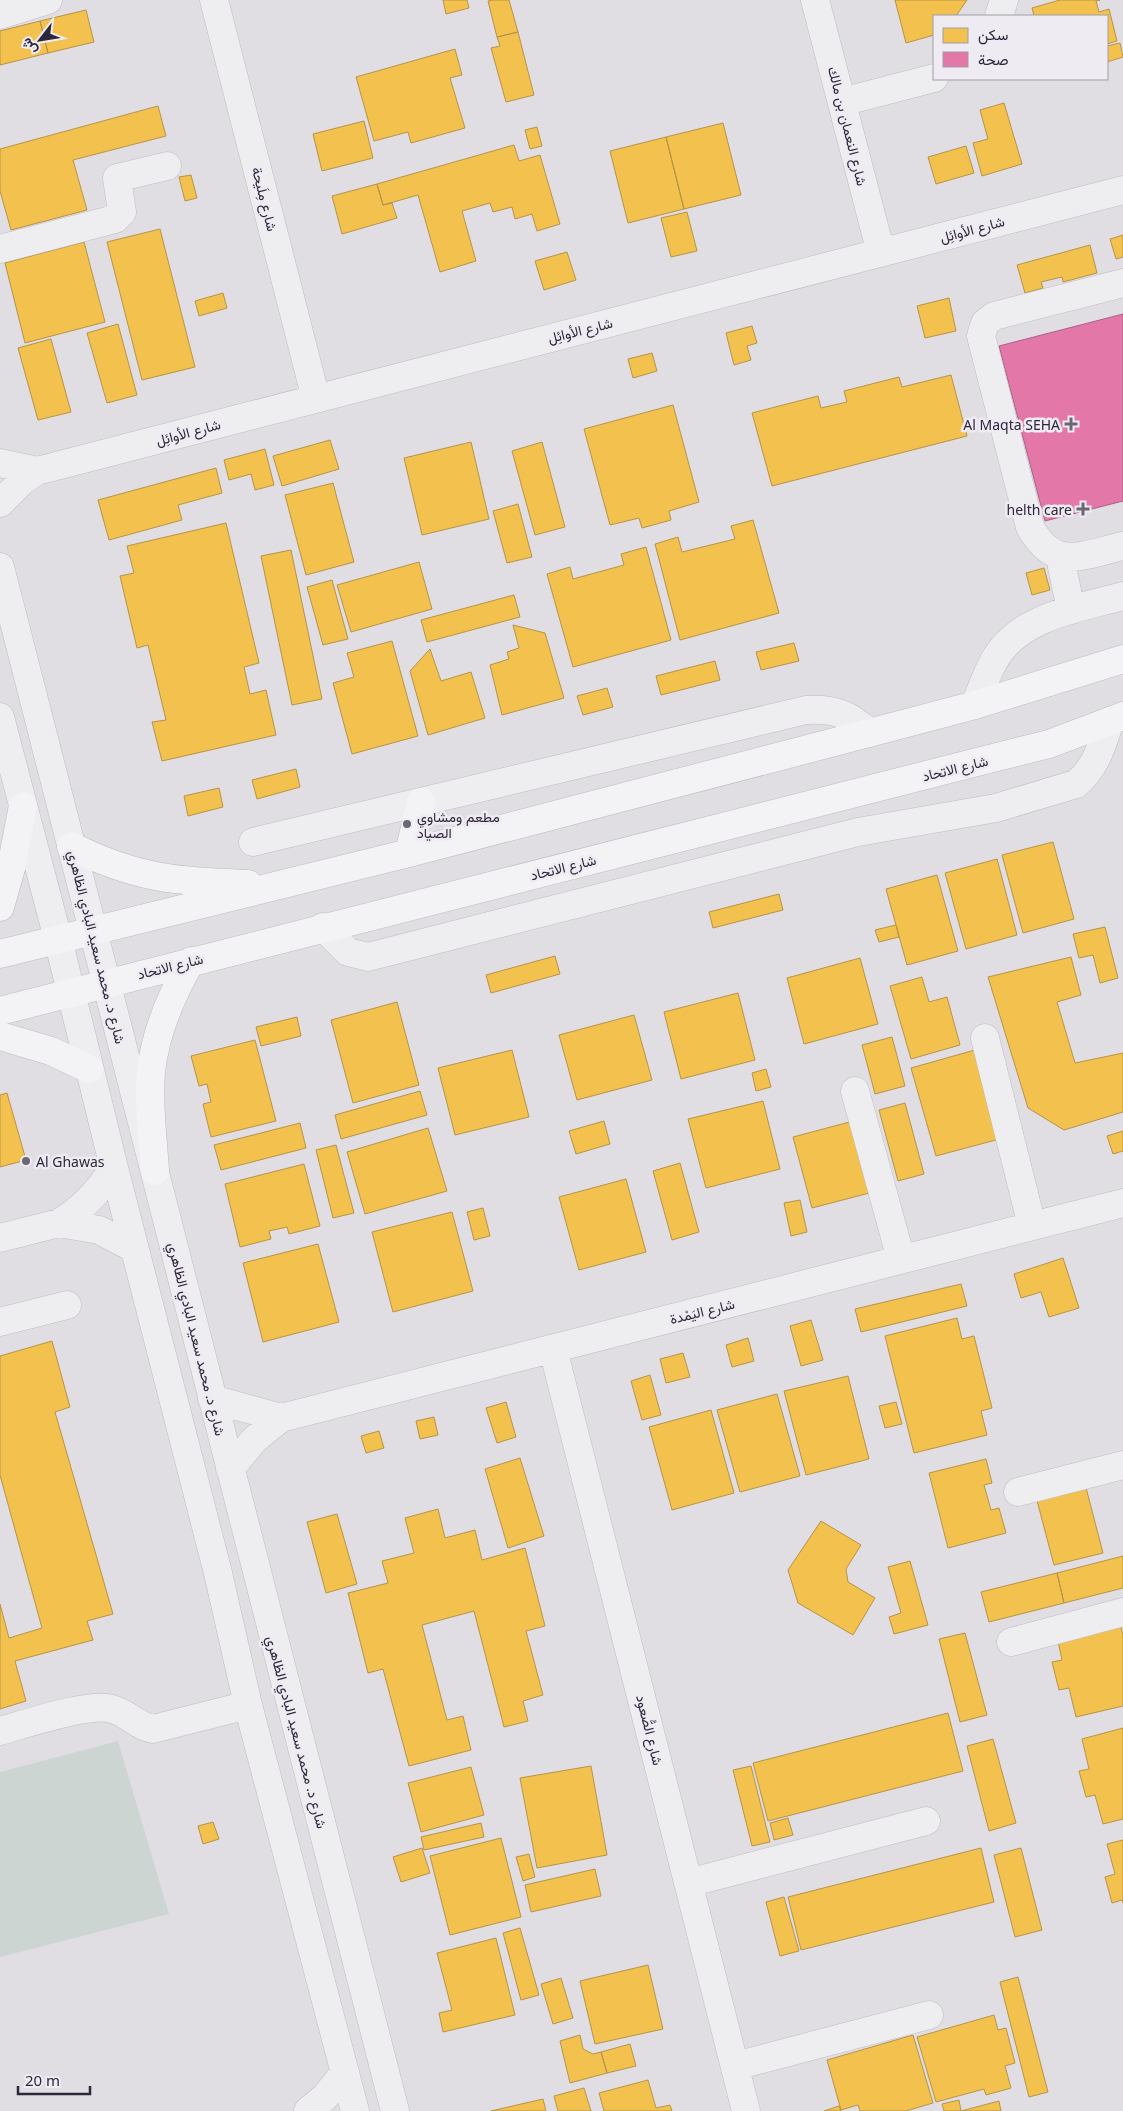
<svg xmlns="http://www.w3.org/2000/svg" width="1123" height="2111" viewBox="0 0 1123 2111" font-family="'Noto Sans',Vazirmatn,sans-serif">
	<style>
		.green { fill: #cdd5d2 }
		.homes { fill: #f2c14e; stroke: #b79348 }
		.health { fill: #e377a8; stroke: #ad5f87 }
		.lines { fill: none; stroke-linecap: round; stroke-linejoin: round }
		.minor-casing { stroke: #bebcc1; stroke-width: 29 }
		.major-casing { stroke: #bdbbc1; stroke-width: 29 }
		.minor { stroke: #eeeef0; stroke-width: 28 }
		.major { stroke: #f3f2f4; stroke-width: 28 }
		.poi-dot { fill: #6c6775; stroke: #eeebf3; stroke-width: 2 }
		.labels { text-anchor: middle; dominant-baseline: central; stroke-width: 5; stroke-linejoin: round; paint-order: stroke }
		.street-label { font-size: 14px; fill: #2e273a; stroke: #eeebf3 }
		.poi-label { font-size: 14px; fill: #2e273a; stroke: #eeebf3; text-anchor: end }
	</style>
	<rect width="100%" height="100%" fill="#e0dee3"/>
	<path class="green" d="M118 1741 169 1914 0 1957V1772Z"/>
	<path class="homes" d="M443 0H467L469 8 446 14Z
		M493 0H509L518 32 497 37 488 1Z
		M895 0H967L956 16H934V35L906 43Z
		M1060 0H1100L1096 1 1099 12 1109 9 1117 41 1107 44V16H1034L1032 8Z
		M86 10 94 42 48 53 40 21Z
		M40 21 48 53 0 65V31Z
		M518 32 534 95 506 102 491 48 500 46 497 37Z
		M1120 43 1123 57 1107 62V46Z
		M455 49 462 75 450 78 465 128 411 143 408 132 374 141 356 77Z
		M1004 103 1022 164 982 176 973 143 988 139 980 110Z
		M158 106 166 136 73 160 87 210 11 230 0 191V149Z
		M364 121 373 158 322 171 313 134Z
		M723 123 741 195 684 209 666 137Z
		M537 127 542 146 530 149 525 130Z
		M666 137 684 209 628 223 610 151Z
		M514 145 519 161 540 155 560 224 537 231 532 214 515 219 512 207 493 212 490 203 462 211 476 261 440 272 418 195 383 205 377 184Z
		M966 146 974 173 936 184 928 157Z
		M191 175 197 198 185 201 179 177Z
		M377 184 383 205 392 203 397 218 342 234 332 196Z
		M687 212 697 251 671 257 661 218Z
		M160 229 195 367 142 380 107 242Z
		M1123 235V257L1116 259 1110 239Z
		M84 242 105 322 25 343 5 263Z
		M1090 245 1097 273 1063 282 1062 277 1041 282 1043 288 1025 293 1017 265Z
		M567 252 576 280 544 290 535 261Z
		M223 293 227 308 199 316 195 301Z
		M949 298 956 331 925 338 917 306Z
		M118 324 137 395 107 403 87 333Z
		M752 326 757 343 747 346 751 360 734 365 726 333Z
		M51 339 71 412 38 420 18 348Z
		M652 353 657 371 633 378 628 359Z
		M951 375 967 436 772 486 752 413 818 396 821 408 847 402 844 391 899 377 902 387Z
		M673 405 699 502 669 511 671 520 642 528 639 518 610 525 584 429Z
		M330 440 339 469 282 486 273 456Z
		M471 442 489 519 422 535 404 458Z
		M542 442 565 527 535 535 512 451Z
		M265 449 274 485 255 490 251 474 229 480 224 460Z
		M216 468 222 493 178 505 182 520 109 540 98 500Z
		M333 483 354 562 306 575 285 495Z
		M518 504 532 557 507 563 493 511Z
		M753 520 779 613 680 640 655 544 678 537 682 552 735 539 731 526Z
		M226 523 259 663 244 667 250 694 266 690 276 735 162 761 152 722 166 720 148 645 137 648 120 576 134 573 127 546Z
		M646 547 671 640 573 667 547 574 570 567 573 579 624 565 621 554Z
		M291 550 322 699 292 705 261 556Z
		M419 562 432 609 351 632 337 585Z
		M1044 568 1050 590 1032 595 1026 573Z
		M332 580 348 639 323 645 307 587Z
		M514 595 520 617 427 642 421 620Z
		M513 625 545 633 564 698 502 715 490 665 509 659 507 652 519 648Z
		M392 641 418 736 352 754 333 683 354 677 347 653Z
		M794 643 799 661 761 670 756 652Z
		M430 649 441 681 471 672 485 718 428 735 410 671Z
		M715 661 720 680 661 695 656 676Z
		M607 688 613 707 583 715 577 696Z
		M296 769 300 787 257 799 252 780Z
		M219 788 223 807 188 816 184 796Z
		M1053 842 1074 919 1023 933 1002 855Z
		M997 859 1017 935 966 949 945 873Z
		M937 875 958 951 907 965 886 889Z
		M779 894 783 910 713 928 709 912Z
		M896 925 899 937 879 942 875 930Z
		M1105 927 1118 978 1100 983 1093 955 1079 958 1073 934Z
		M555 956 560 974 491 993 486 975Z
		M1071 957 1081 995 1057 1002 1075 1063 1123 1053V1112L1064 1130 1028 1108 988 977Z
		M860 958 878 1024 804 1044 787 978Z
		M922 977 929 1002 947 997 960 1045 911 1059 890 986Z
		M738 993 755 1060 681 1079 664 1012Z
		M397 1002 419 1085 353 1103 331 1020Z
		M634 1015 652 1080 577 1100 559 1035Z
		M297 1017 301 1036 261 1046 256 1027Z
		M892 1037 905 1086 875 1094 862 1045Z
		M255 1040 276 1121 211 1137 203 1104 211 1102 207 1084 199 1086 191 1056Z
		M982 1048 1007 1137 936 1156 911 1068Z
		M512 1050 529 1117 455 1135 438 1068Z
		M766 1069 771 1087 756 1091 752 1073Z
		M420 1091 427 1115 341 1139 335 1115Z
		M7 1093 26 1160 0 1167V1095Z
		M763 1101 780 1169 706 1188 688 1119Z
		M905 1103 924 1174 898 1181 879 1110Z
		M857 1120 877 1191 812 1208 793 1137Z
		M604 1121 610 1144 576 1154 569 1131Z
		M300 1123 306 1148 221 1170 214 1145Z
		M428 1128 447 1191 365 1214 347 1152Z
		M1123 1131V1151L1113 1154 1107 1136Z
		M336 1145 354 1213 333 1218 316 1150Z
		M680 1163 699 1232 672 1240 653 1171Z
		M304 1164 320 1226 289 1234 287 1227 269 1231 271 1239 240 1247 225 1184Z
		M626 1179 646 1252 579 1270 559 1197Z
		M800 1200 807 1232 791 1236 784 1203Z
		M483 1208 490 1236 474 1240 467 1212Z
		M452 1212 473 1291 393 1312 372 1232Z
		M318 1244 339 1322 263 1342 243 1263Z
		M1063 1258 1079 1308 1049 1317 1041 1292 1021 1298 1014 1274Z
		M961 1284 967 1306 861 1332 855 1309Z
		M957 1318 962 1339 974 1336 992 1408 981 1411 987 1435 914 1453 885 1336Z
		M811 1320 823 1360 801 1366 790 1326Z
		M748 1338 754 1361 732 1367 726 1345Z
		M52 1341 70 1407 55 1412 113 1614 87 1621 93 1640 15 1661 26 1701 0 1709V1604L9 1638 42 1628 0 1475V1356Z
		M683 1353 690 1377 666 1383 660 1359Z
		M650 1375 661 1415 642 1420 631 1381Z
		M848 1376 869 1459 806 1475 784 1391Z
		M777 1394 800 1476 740 1492 717 1410Z
		M506 1402 516 1437 497 1443 486 1408Z
		M896 1402 902 1424 885 1428 879 1406Z
		M711 1410 734 1493 672 1510 649 1427Z
		M434 1417 438 1435 420 1439 416 1421Z
		M379 1431 384 1448 366 1453 361 1436Z
		M520 1458 544 1536 508 1548 485 1469Z
		M986 1459 992 1483 984 1485 991 1510 999 1508 1006 1533 948 1548 929 1473Z
		M1084 1480 1103 1553 1054 1565 1035 1493Z
		M438 1509 445 1538 475 1530 482 1560 525 1548 545 1626 526 1631 543 1695 523 1701 528 1721 504 1727 474 1611 422 1625 447 1720 463 1716 471 1750 409 1766 383 1669 368 1673 348 1593 388 1583 382 1561 414 1553 405 1518Z
		M337 1514 357 1584 326 1593 307 1522Z
		M821 1521 861 1545 846 1569 848 1582 875 1598 853 1635 798 1603 788 1570Z
		M1123 1556V1588L1064 1603 1057 1573Z
		M910 1561 928 1625 894 1634 889 1617 901 1613 888 1567Z
		M1057 1573 1064 1603 989 1622 981 1592Z
		M1118 1616 1123 1635V1706L1076 1717 1069 1688 1059 1690 1052 1662 1062 1660 1056 1632Z
		M965 1633 987 1715 960 1722 939 1639Z
		M948 1713 963 1771 768 1821 753 1763Z
		M1123 1728V1819L1103 1824 1095 1795 1086 1797 1079 1771 1089 1769 1082 1739Z
		M993 1739 1016 1823 989 1831 967 1746Z
		M591 1766 607 1855 537 1868 520 1778Z
		M751 1766 770 1842 752 1846 733 1770Z
		M471 1767 484 1815 421 1832 408 1783Z
		M788 1818 793 1835 774 1840 770 1823Z
		M213 1822 219 1839 203 1844 198 1826Z
		M481 1823 484 1837 424 1850 421 1837Z
		M501 1838 521 1917 450 1935 430 1856Z
		M1123 1840V1903L1122 1900 1112 1903 1105 1877 1115 1874 1107 1844Z
		M422 1848 430 1873 401 1882 393 1857Z
		M981 1848 994 1902 801 1950 788 1897Z
		M1021 1848 1042 1930 1015 1937 994 1855Z
		M529 1854 535 1877 523 1881 516 1857Z
		M595 1869 601 1896 531 1912 525 1885Z
		M784 1897 799 1951 780 1956 766 1902Z
		M520 1928 539 1995 521 2000 503 1933Z
		M496 1938 515 2015 443 2032 439 2013 452 2010 437 1953Z
		M648 1965 663 2029 595 2044 580 1981Z
		M1018 1977 1048 2092 1029 2097 1000 1982Z
		M561 1978 573 2018 553 2024 541 1984Z
		M994 2015 998 2030 1006 2028 1015 2063 1005 2066 1011 2088 986 2095 984 2089 936 2102 917 2037Z
		M580 2035 583 2049 593 2054 601 2052 607 2073 570 2083 560 2041Z
		M913 2035 933 2103 906 2111H860L858 2105 841 2110 827 2060Z
		M630 2044 636 2066 607 2073 601 2052Z
		M648 2080 656 2108 670 2105 672 2111H604L599 2093Z
		M584 2088 591 2111H558L554 2096Z
		M543 2099 546 2111H491Z
		M959 2100 961 2111 999 2101 1001 2111H944L942 2104Z
		M839 2106 841 2111H824Z"/>
	<path class="health" d="M1123 314V501L1045 521 999 346Z"/>
	<g class="lines">
		<defs>
			<path id="minor" d="M214 0 316 399
				M815 0 881 253
				M0 15 48 0
				M999 16 1004 0
				M842 102 934 78
				M0 249 115 219 122 212 117 178 167 166
				M1123 283 994 316 985 323 981 336 1030 527C1055 572 1082 555 1123 546
				M0 463 37 471
				M0 503 22 481 37 471 1123 190
				M1060 557 1071 610
				M0 567 395 2111
				M975 705C981 690 987 673 995 659 1020 616 1079 608 1123 596
				M0 717 58 939 114 1168 218 1573 248 1705 355 2111
				M253 842 806 710C833 708 850 714 869 733
				M323 927 348 952 368 957 858 832 996 808 1076 784C1096 768 1102 745 1110 721
				M985 1038 1032 1226
				M855 1091 901 1259
				M59 1223 99 1230 134 1248
				M0 1238 59 1223C83 1209 99 1191 114 1168
				M0 1322 67 1305
				M553 1349 746 2111
				M212 1399 281 1418
				M230 1469 254 1440 281 1418 1123 1203
				M1018 1492 1123 1465
				M1011 1642 1123 1612
				M0 1731C25 1724 90 1702 112 1709 128 1713 136 1726 153 1729L248 1705
				M688 1883 926 1821
				M735 2066 929 2015
				M308 2111 325 2097 345 2072"/>
			<path id="major" d="M71 846C137 879 175 881 248 884
				M409 853 421 802
				M0 907 11 868 23 806
				M0 954 409 853 869 733 975 705 1123 659
				M0 1011 997 757 1049 744 1123 716
				M0 1036 51 1051 89 1069
				M155 1171C153 1138 148 1105 151 1072 155 1033 172 994 191 961"/>
		</defs>
		<use href="#minor" class="minor-casing"/>
		<use href="#major" class="major-casing"/>
		<use href="#minor" class="minor"/>
		<use href="#major" class="major"/>
	</g>
	<g class="poi-dot">
		<path d="M1068.5 416.5h5v5h5v5h-5v5h-5v-5h-5v-5h5z"/>
		<path d="M1080.5 501.5h5v5h5v5h-5v5h-5v-5h-5v-5h5z"/>
		<circle cx="407" cy="824" r="5"/>
		<circle cx="26" cy="1161" r="5"/>
	</g>
	<g class="labels">
		<g class="street-label">
			<text transform="translate(848 126) rotate(76)">شارع النعمان بن مالك</text>
			<text transform="translate(265 199) rotate(76)">شارع مِلَيحة</text>
			<text transform="translate(972 229) rotate(-15)">شارع الأوائِل</text>
			<text transform="translate(580 330) rotate(-14)">شارع الأوائِل</text>
			<text transform="translate(188 432) rotate(-15)">شارع الأوائِل</text>
			<text transform="translate(955 768) rotate(-14)">شارع الاتحاد</text>
			<text transform="translate(563 867) rotate(-14)">شارع الاتحاد</text>
			<text transform="translate(97 947) rotate(76)">شارع د. محمد سعيد البادي الظاهري</text>
			<text transform="translate(170 966) rotate(-14)">شارع الاتحاد</text>
			<text transform="translate(702 1311) rotate(-14)">شارع اليَمْدة</text>
			<text transform="translate(197 1339) rotate(76)">شارع د. محمد سعيد البادي الظاهري</text>
			<text transform="translate(650 1730) rotate(76)">شارع الصُّعود</text>
			<text transform="translate(297 1732) rotate(75)">شارع د. محمد سعيد البادي الظاهري</text>
		</g>
		<g class="poi-label">
			<text x="1060" y="424">Al Maqta SEHA</text>
			<text x="1072" y="509">helth care</text>
			<text x="417" y="816" text-anchor="start">مطعم ومشاوي<tspan x="417" dy="16">الصياد</tspan></text>
			<text x="36" y="1161" text-anchor="start">Al Ghawas</text>
		</g>
	</g>
	<rect x="933" y="15" width="175" height="65" fill="#eeebf3" stroke="#a19da9"/>
	<rect x="943" y="28" width="25" height="15" fill="#f2c14e" stroke="#a19da9"/>
	<text x="978" y="40" font-size="15" fill="#2e273a">سكن</text>
	<rect x="943" y="52" width="25" height="15" fill="#e377a8" stroke="#a19da9"/>
	<text x="978" y="65" font-size="15" fill="#2e273a">صحة</text>
	<g transform="translate(40 40) rotate(239)" stroke="#eeebf3" stroke-width="4" paint-order="stroke">
	<path d="M0-4L9 19L0 12L-9 19Z" fill="#2e273a"/>
	<text y="-8" font-size="14" font-weight="bold" text-anchor="middle" fill="#2e273a">ش</text>
	</g>
	<path d="M18 2086v8h72v-8" fill="none" stroke="#2e273a" stroke-width="2.5"/>
	<text x="25" y="2086" font-size="15" fill="#2e273a" stroke="#eeebf3" stroke-width="4" paint-order="stroke">20 m</text>
</svg>
